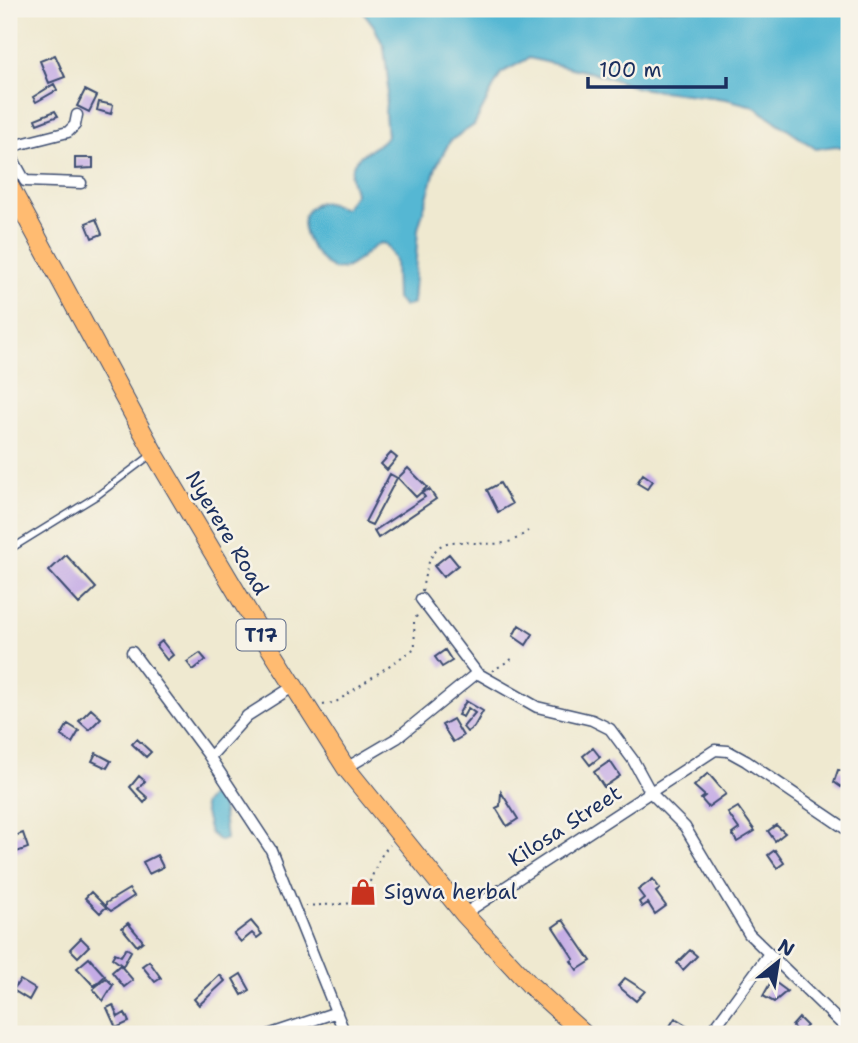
<svg xmlns="http://www.w3.org/2000/svg" width="858" height="1043" viewBox="0 0 858 1043" font-family="'Shantell Sans',sans-serif">
	<style>
		.water { fill: #54b7d3; stroke: #387398; stroke-width: 2 }
		.building { fill: #c4abe5 }
		.lines { fill: none; stroke-linecap: round; stroke-linejoin: round }
		.service-casing { stroke: #3b4b6f; stroke-width: 8 }
		.minor-casing { stroke: #3b4b6f; stroke-width: 13 }
		.primary-casing { stroke: #3b4b6f; stroke-width: 20 }
		.path { stroke: #3b4b6f; stroke-width: 2; stroke-dasharray: 2 5; stroke-linecap: butt }
		.service { stroke: #fff; stroke-width: 5 }
		.minor { stroke: #fff; stroke-width: 10 }
		.primary { stroke: #ffbb71; stroke-width: 18 }
		.labels { text-anchor: middle; dominant-baseline: central; stroke-width: 5; stroke-linejoin: round; paint-order: stroke }
		.shield { fill: #f7f3e8; stroke: #5d6a87; stroke-width: 2 }
		.shield-label { font-size: 19px; font-weight: bold; fill: #1b2f5e }
		.street-label { font-size: 21px; fill: #1b2f5e; stroke: #f7f3e8 }
		.poi-label { font-size: 21px; fill: #1b2f5e; stroke: #f7f3e8; text-anchor: start }
	</style>
	<rect width="100%" height="100%" fill="#f7f3e8"/>
	<filter id="ink" filterUnits="userSpaceOnUse"><feTurbulence type="fractalNoise" baseFrequency=".0143" numOctaves="2"/><feDisplacementMap in="SourceGraphic" scale="14" xChannelSelector="R" yChannelSelector="G"/><feConvolveMatrix kernelMatrix="1 2 1 2 8 2 1 2 1" color-interpolation-filters="sRGB"/></filter>
	<filter id="wash" filterUnits="userSpaceOnUse"><feTurbulence type="fractalNoise" baseFrequency=".00686" numOctaves="4" result="noise"/><feDisplacementMap in="SourceGraphic" scale="28" xChannelSelector="R" yChannelSelector="G"/><feGaussianBlur stdDeviation="1.57" result="paint"/><feColorMatrix in="noise" values="0 0 0 0 0 0 0 0 0 0 0 0 0 0 0 0 0 1.4 0 .05"/><feComposite in="paint" operator="in"/></filter>
	<g filter="url(#wash)">
		<rect width="100%" height="100%" fill="#efe9d0"/>
		<path class="water" d="M361 9H849V148L835 146 816 149 753 106 726 99 638 88 601 75 529 58 501 73 474 125 450 141 436 167 418 229 413 304 404 306 396 298 395 260 386 244 380 243C364 252 352 272 333 269 314 257 285 216 319 203 328 200 336 208 345 208L355 194C355 187 349 180 351 172 356 149 378 151 387 136L385 113 388 80 384 47 374 26Z
			M210 796 221 797 226 839 220 841 210 833 203 805Z"/>
		<g id="blocks">
			<path class="building" d="M55 55 65 77 49 83 40 61Z
				M54 84 57 90 36 102 33 97Z
				M85 90 97 96 89 112 77 106Z
				M99 102 113 105 111 114 97 110Z
				M55 111 58 116 37 124 35 119Z
				M75 158H93V168L75 169Z
				M96 219 102 234 92 238 86 223Z
				M391 453 397 458 387 470 381 464Z
				M408 468 427 487 416 497 398 478Z
				M390 474 397 478 372 525 365 522Z
				M643 474 653 481 647 489 637 483Z
				M500 483 512 504 498 512 487 490Z
				M429 489 436 499 378 538 374 531 425 497 422 493Z
				M449 554 458 565 443 577 434 566Z
				M66 555 96 588 79 604 49 571Z
				M519 625 533 634 526 645 513 636Z
				M162 641 173 655 167 660 156 646Z
				M445 650 452 661 442 667 435 657Z
				M200 653 206 660 193 670 187 662Z
				M466 701 483 711 474 727 467 732 463 727 475 713 468 708 463 717 458 715Z
				M91 709 101 718 89 730 79 721Z
				M453 719 463 736 453 742 442 725Z
				M68 724 79 731 72 743 61 736Z
				M137 739 151 752 146 757 132 744Z
				M593 748 600 757 590 765 583 756Z
				M96 753 111 761 107 768 92 761Z
				M610 761 620 776 604 787 594 772Z
				M849 767V783L845 781 841 787 834 782 838 770 847 772Z
				M708 773 726 794 708 807 701 799 705 796 694 786Z
				M139 776 145 781 138 789 148 798 144 803 130 787Z
				M501 792 518 819 507 826 496 808 500 806Z
				M738 807 755 831 737 842 732 834 739 829 728 813Z
				M776 825 785 833 775 841 768 831Z
				M23 833 28 848 14 853 9 838Z
				M775 850 784 863 777 868 768 855Z
				M157 855 163 867 149 874 143 862Z
				M653 879 660 889 656 892 666 906 655 914 648 903 642 907 639 902 644 898 638 890Z
				M129 889 134 896 111 911 106 907V903Z
				M91 892 106 907 100 913 85 898Z
				M563 920 591 961 577 970 571 961 574 959 553 927Z
				M251 921 262 934 257 938 252 933 241 942 234 934Z
				M128 923 143 941 137 946 122 928Z
				M81 938 89 946 78 957 70 949Z
				M126 948 131 951 123 966 112 958 115 953 121 956Z
				M690 950 697 956 683 970 677 963Z
				M89 958 105 976 94 986 77 968Z
				M149 961 161 978 155 982 142 966Z
				M120 965 133 980 124 987 112 972Z
				M241 974 250 990 242 995 233 979Z
				M220 975 225 981 199 1005 194 999Z
				M106 978 113 985 103 1001 93 989Z
				M625 978 645 991 636 1001 618 986Z
				M20 980 35 989 29 1000 13 990Z
				M772 980 787 991 774 1002 763 996Z
				M113 1005 118 1017 125 1013 129 1022 116 1028 107 1008Z
				M675 1018 693 1029 690 1034H665Z
				M799 1018 807 1026 802 1031 805 1034H790L795 1029 792 1026Z"/>
		</g>
	</g>
	<g filter="url(#ink)">
		<use href="#blocks" fill-opacity="0" stroke="#3b4b6f" stroke-width="2"/>
		<g class="lines">
			<defs>
				<path id="service" d="M9 550 98 495 151 455"/>
				<path id="minor" d="M9 147 68 132 75 125 77 115
					M9 152 25 181 81 183
					M421 599 477 673 537 707 592 720 610 729 633 760 651 793 685 827 749 934 849 1031
					M132 652 207 753 271 850 345 1034
					M210 757 247 716 294 686
					M346 768 397 738 477 673
					M464 914 715 750 728 751 746 761 849 831
					M271 1034 337 1012
					M710 1034 768 955"/>
				<path id="primary" d="M9 185 154 453 266 642 346 768 464 914 530 985 584 1034"/>
			</defs>
			<use href="#service" class="service-casing"/>
			<use href="#minor" class="minor-casing"/>
			<use href="#primary" class="primary-casing"/>
			<path class="path" d="M422 591C433 519 458 549 504 543 513 542 521 536 528 531
				M492 671 515 657
				M323 705 336 702 415 648 414 622 418 613
				M305 906 357 903C373 886 373 861 390 845"/>
			<use href="#service" class="service"/>
			<use href="#minor" class="minor"/>
			<use href="#primary" class="primary"/>
		</g>
	</g>
	<defs>
		<symbol id="shop-bare" viewBox="-9 -9 18 18"><path d="M-5-2.5h2.3a2.7 3.5 0 0 1 5.4 0H5L5.5 6h-11ZM-1.5-2.5h3a1.5 2.3 0 0 0-3 0Z" fill="#c8321e" stroke="#f7f3e8" stroke-width="2.5" paint-order="stroke"/></symbol>
	</defs>
	<g fill-rule="evenodd">
		<use href="#shop-bare" x="344" y="873" width="38" height="38"/>
	</g>
	<g class="labels">
		<rect class="shield" x="236.5" y="619.5" width="49" height="31" rx="5"/>
		<g class="shield-label">
			<text x="261" y="635">T17</text>
		</g>
		<g class="street-label">
			<text transform="translate(227 533) rotate(59)">Nyerere Road</text>
			<text transform="translate(565 826) rotate(-33)">Kilosa Street</text>
		</g>
		<g class="poi-label">
			<text x="384" y="892">Sigwa herbal</text>
		</g>
	</g>
	<rect width="858" height="1043" fill="none" stroke="#f7f3e8" stroke-width="35"/>
	<g transform="translate(778 962) rotate(30)" stroke="#f7f3e8" stroke-width="5" paint-order="stroke">
	<path d="M0-5L12 26L0 18L-12 26Z" fill="#1b2f5e"/>
	<text y="-10" font-size="19" font-weight="bold" text-anchor="middle" fill="#1b2f5e">N</text>
	</g>
	<path d="M588 77v10h138v-10" fill="none" stroke="#1b2f5e" stroke-width="3.5"/>
	<text x="599" y="77" font-size="21" fill="#1b2f5e" stroke="#f7f3e8" stroke-width="5" paint-order="stroke">100 m</text>
</svg>
